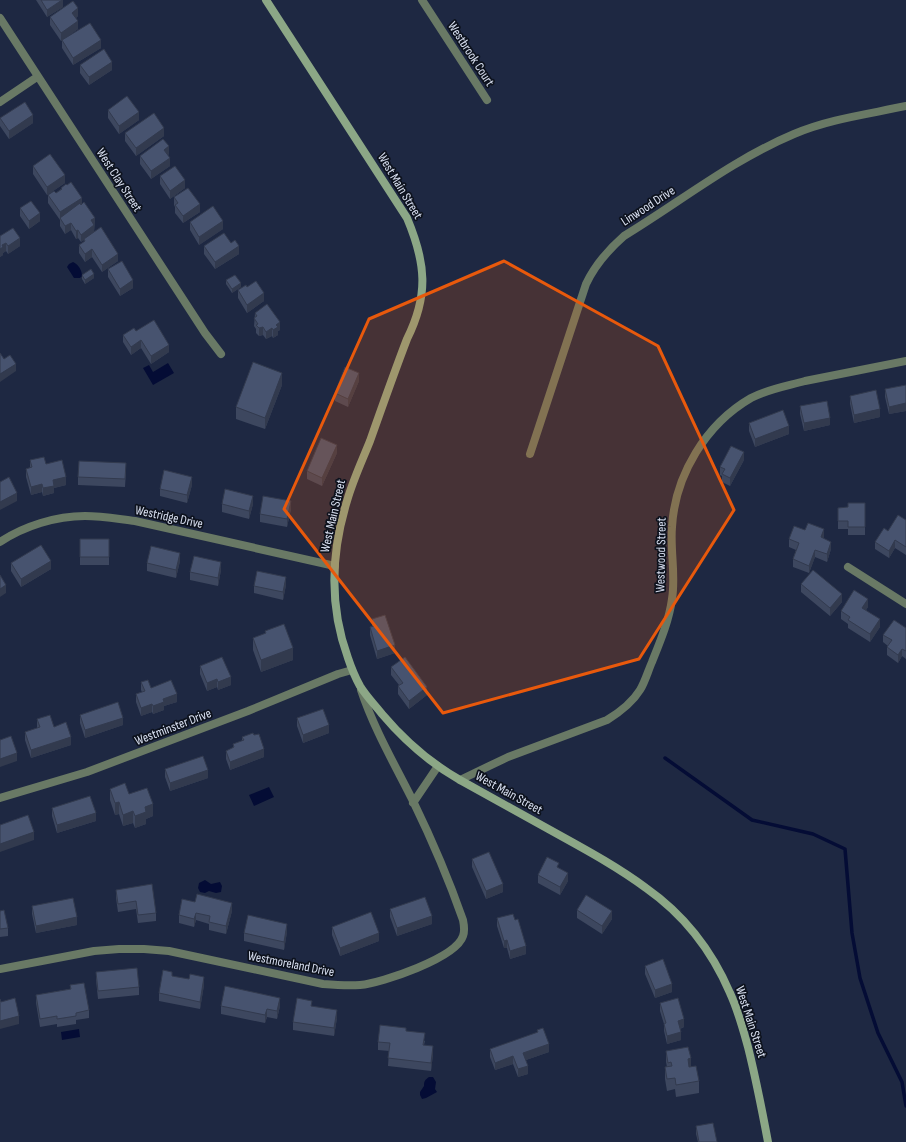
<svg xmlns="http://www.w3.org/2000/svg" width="906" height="1142" viewBox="0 0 906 1142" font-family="'Sofia Sans Condensed',sans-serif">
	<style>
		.water { fill: #040c35 }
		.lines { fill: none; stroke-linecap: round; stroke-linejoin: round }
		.stream { stroke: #040c35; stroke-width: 3.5 }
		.street { stroke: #697965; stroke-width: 8 }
		.secondary { stroke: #8ca786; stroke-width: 8 }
		.wall { fill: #3d475f }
		.shaded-wall { fill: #323a4e }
		.building { fill: #47536f; stroke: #323a4e }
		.marked { fill: #e8590c; fill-opacity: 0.2; stroke: #e8590c; stroke-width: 3; stroke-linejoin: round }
		.labels { text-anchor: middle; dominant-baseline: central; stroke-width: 3.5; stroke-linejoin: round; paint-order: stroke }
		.street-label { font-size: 13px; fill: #d9e0f1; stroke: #0d121d }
	</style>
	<rect width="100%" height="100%" fill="#1e2842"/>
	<path class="water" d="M73 262C78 264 82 270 82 276L80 278H74L67 267 69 264Z
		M168 363 174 373 153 385 143 368 149 365 153 372Z
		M269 787 274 797 254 806 249 795Z
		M205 880 211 884 220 882 222 886 221 892 216 893 209 891 205 893 200 892 198 888 199 883Z
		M79 1029 80 1037 62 1040 61 1032Z
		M429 1077H433L436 1082 435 1089 437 1092 426 1098 422 1099 420 1095V1092L424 1086C424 1081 425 1080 429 1077Z"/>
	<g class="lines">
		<path class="stream" d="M665 758 752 820 813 834 845 849 852 933 860 978 878 1033 902 1082 906 1106"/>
		<path class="street" d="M422 0 487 100
			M0 18 205 333 221 354
			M0 102 37 77
			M530 454 586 284C595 265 608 250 624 236 680 202 732 160 794 134 829 119 869 114 906 106
			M0 542C24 526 56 516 85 516 102 516 118 519 135 521L335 566
			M848 567 906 604
			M460 780 508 757 607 720C620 712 632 703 640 690 645 682 648 671 652 662 660 642 669 621 672 599 676 575 670 551 672 527 675 475 706 424 751 398 768 389 787 386 805 381 839 374 872 368 906 361
			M0 798 87 772 248 711 338 674 352 670
			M413 803 438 766
			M0 969 94 951 119 949H144L169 951 323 984C335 985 347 986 360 985 382 983 456 958 463 936 465 931 464 925 463 920 449 880 432 840 413 801 395 765 374 729 361 690"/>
		<path class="secondary" d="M266 0 407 218C426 263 429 295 407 339 394 373 382 407 370 441 362 461 353 480 347 501 331 553 329 606 348 658 351 667 355 677 360 686 366 696 375 705 382 714 404 740 430 763 460 780 494 799 527 817 561 836 590 852 619 868 646 888 683 914 712 951 730 993 738 1010 743 1029 748 1047 756 1079 762 1110 768 1142"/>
	</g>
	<path class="wall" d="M36 0H63V7L47 17Z
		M78 16 76 18 78 29 61 41 50 25V17Z
		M62 40 101 48 73 65 62 48Z
		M80 65 112 70 89 85 80 73Z
		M108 110 139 120 119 134 108 118Z
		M0 118 33 123 9 139 0 126Z
		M125 133 164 136 136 156 125 141Z
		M169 154 168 155 170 166 151 179 140 164V156Z
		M33 166 65 183 47 195 33 174Z
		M160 176 185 188 170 199 160 184Z
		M61 188 82 204 95 218 94 232 118 261 102 272 92 257 85 262 79 253V245L84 242V240L81 242 78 238 76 239 71 230 65 234 60 226V220L48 203V195L56 193 61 189Z
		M174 197 200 212 183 223 175 213V207L174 205Z
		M20 208 40 221 29 229 20 216Z
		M190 222 223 229 199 245 190 230Z
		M0 236 20 246 8 254 6 251 3 253V255L0 257Z
		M204 246 239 254 215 269 204 254Z
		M108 269 133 288 120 296 108 277Z
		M82 275 94 278 85 284 82 279Z
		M226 280 241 287 232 293 226 284Z
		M247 287 264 301 247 313 238 298V290Z
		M255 313 280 330 278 331V335L273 338 272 336 266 339 263 335 259 336 256 333V329L254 326Z
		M136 331 169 352 151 364 141 348 131 355 123 342V335Z
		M359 381 348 407 335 401V393Z
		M282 385 265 429 236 419V407Z
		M906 385V411L889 414 885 397V389Z
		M850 396 880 417 854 423 850 404Z
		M800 406 830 425 804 431 800 414Z
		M749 423 789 434 755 447 749 431Z
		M337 453 322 486 307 479V471Z
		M30 460 46 464 66 485 54 488V493L43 496 42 492 31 495 26 477V469L30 468Z
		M744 460 730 486 722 482V476L720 475V467Z
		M126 471 125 487 78 485V477Z
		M192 485 187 503 160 496V489Z
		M865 503V535H848V529H838V508L848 507Z
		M222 504H253L249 519 222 512Z
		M291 509 287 527 260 522V514Z
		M906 520V555L895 548 889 558 875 549V542L888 531Z
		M824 537 823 538 831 549 827 562 815 557 809 573 793 567V559L796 550 789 547V539Z
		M80 539H109V565H80Z
		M180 561 176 578 147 571V563Z
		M11 563 51 569 21 587 11 571Z
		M221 570 218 586 190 580V572Z
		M801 584 842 602 830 616 801 592Z
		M286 585 283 600 254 593V586Z
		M868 607 866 610 880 627 870 642 848 628V624L841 619V611Z
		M372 619 395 653 377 659 370 635V627L372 626Z
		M906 628V659L902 656 898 663 887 655V647L888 646 883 642V635Z
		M265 631 293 660 261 672 253 650V638L265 634Z
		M200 666 231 685 218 690 217 687 207 691 200 674Z
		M391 667 427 695 409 709 398 694V686L399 685 391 675Z
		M141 682 151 688 177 702 164 706V710L153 714 152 712 141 716 136 702V694L142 692 141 690Z
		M80 715 123 725 85 738 80 723Z
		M297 718 329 733 303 743 297 726Z
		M37 719 54 727 71 745 31 758 25 740V732L37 728Z
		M254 735 264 757 230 770 226 759V751L233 748V744L242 741V737Z
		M165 769 208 778 170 791 165 777Z
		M110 789 129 794 153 816 146 819V824L135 828 133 823 123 826 119 814 115 815 110 800Z
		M52 808 96 821 57 833 52 816Z
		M472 859 503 892 486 899 472 867Z
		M559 868 568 881 560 895 538 883V875Z
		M116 890 156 913V921L138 923 136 909 118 912 116 898Z
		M182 899 232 911 226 934 209 930V924L196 920 194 927 179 923V915Z
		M32 906 77 925 36 933 32 914Z
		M390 909 432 924 397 936 390 917Z
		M577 910 612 919 602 934 577 918Z
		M0 911 8 928V936L0 937Z
		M497 918 526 954 510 959 507 948H504L497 926Z
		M332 927 379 941 340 956 332 935Z
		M287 932 284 950 244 941V933Z
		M645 966 672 992 655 998 645 974Z
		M96 972 139 987V995L98 999 96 980Z
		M172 976 204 985 200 1009 159 1001V993Z
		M70 985 89 1010V1018L76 1020V1024L57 1027V1024L40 1027 36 1003V995L70 989Z
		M660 1003 684 1027 680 1029 681 1040 667 1044 664 1031V1024L660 1011Z
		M221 1006H280L277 1019 267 1017 265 1023 221 1014Z
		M337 1018 334 1036 293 1030V1022Z
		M537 1030 549 1052 526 1060 528 1074 518 1077 513 1064 495 1070 490 1057V1049L537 1033Z
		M406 1031 425 1041 424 1045 433 1054 431 1071 388 1066 389 1051 378 1050V1042Z
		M666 1051 691 1067 699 1081V1093L676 1097 675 1089 667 1091 665 1079V1067H667L666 1062Z
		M696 1126 717 1142H698L696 1134Z"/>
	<path class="shaded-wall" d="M62 0H63V7L47 17V10Z
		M78 8V16L72 21V13Z
		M78 21V29L61 41V33Z
		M101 40V48L73 65V58Z
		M112 62V70L89 85V77Z
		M139 112V120L119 134V126Z
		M33 115V123L9 139V131Z
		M164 128V136L136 156V148Z
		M169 146V154L164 158V150Z
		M170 158V166L151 179V171Z
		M65 175V183L47 195V187Z
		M185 180V188L170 199V191Z
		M82 198V206L60 218V212Z
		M200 204V212L183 223V216Z
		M40 213V221L29 229V221Z
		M95 218 94 233 84 239V240L81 242V235L91 220Z
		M223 221V229L199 245V237Z
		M71 223V230L65 234V226Z
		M78 230V238L76 239V231Z
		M20 238V246L8 254V246Z
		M6 243V251L3 253V255L0 257V249L2 245Z
		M239 246V254L215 269V262Z
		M92 249V257L85 262V254Z
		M118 254V261L102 272V265Z
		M94 274V278L85 284V280Z
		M133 280V288L120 296V289Z
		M241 283V287L232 293V289Z
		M264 293V301L247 313V305Z
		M280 322V330L278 331V335L273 338V330L276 325Z
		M263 327V335L259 336V328Z
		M272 328V336L266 339V332Z
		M141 340V348L131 355V347Z
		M169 345V352L151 364V356Z
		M16 364V371L0 382V374Z
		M282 373V385L265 429V418Z
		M359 373V381L348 407V399Z
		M906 403V411L889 414V407Z
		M880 409V417L854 423V415Z
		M830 418V425L804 431V423Z
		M789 426V434L755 447V439Z
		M337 445V453L322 486V478Z
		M744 452V460L730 486V478Z
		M66 477V485L54 488V493L43 496V488L53 480Z
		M192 477V485L187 503V495Z
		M42 484V492L31 495V487Z
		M17 493V501L0 510V502Z
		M253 496V504L249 519V511Z
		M291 501V509L287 527V519Z
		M824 529V537L821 545V537Z
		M895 540V548L889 558V551Z
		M831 542V549L827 562V554Z
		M815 550V557L809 573V566Z
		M180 553V561L176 578V570Z
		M51 561V569L21 587V579Z
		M221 562V570L218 586V578Z
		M286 577V585L283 600V592Z
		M6 585V593L0 597V589Z
		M842 594V602L830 616V608Z
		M868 599V607L862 616V608Z
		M880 619V627L870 642V634Z
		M395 645V653L377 659V651Z
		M293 648V660L261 672V660Z
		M902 649V656L898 663V655Z
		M231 677V685L218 690V682Z
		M217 679V687L207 691V683Z
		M427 687V695L409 709V701Z
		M177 694V702L164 706V710L153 714V706L163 699Z
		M152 704V712L141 716V708Z
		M123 718V725L85 738V730Z
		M329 725V733L303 743V735Z
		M71 737V745L31 758V750Z
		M264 749V757L230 770V762Z
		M17 753V761L0 767V759Z
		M208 770V778L170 791V783Z
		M119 802V814L115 815V803Z
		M153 804V816L146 819V824L135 828V816L145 807Z
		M133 811V823L123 826V815Z
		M96 813V821L57 833V825Z
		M34 832V840L0 852V844Z
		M568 873V881L560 895V887Z
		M503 884V892L486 899V891Z
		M232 903V911L226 934V926Z
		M612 911V919L602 934V926Z
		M196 913V920L194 927V919Z
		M432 916V924L397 936V928Z
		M77 917V925L36 933V926Z
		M287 924V932L284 950V942Z
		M379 933V941L340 956V948Z
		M507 940V948H504V941Z
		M526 946V954L510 959V951Z
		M204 977V985L200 1009V1002Z
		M672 984V992L655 998V990Z
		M280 998V1006L277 1019V1011Z
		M267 1009V1017L265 1023V1015Z
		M337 1010V1018L334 1036V1028Z
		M19 1016V1024L0 1029V1021Z
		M684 1019V1027L678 1029V1021Z
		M681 1032V1040L667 1044V1036Z
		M549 1044V1052L523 1061V1053Z
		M433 1046V1054L431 1071V1063Z
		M513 1056V1064L495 1070V1063Z
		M691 1058V1070H688V1059Z
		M528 1066V1074L518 1077V1069Z"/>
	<path class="building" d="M41 0H62L47 10Z
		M73 1 78 8 72 13 78 21 61 33 50 17Z
		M90 23 101 40 73 58 62 40Z
		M104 49 112 62 89 77 80 65Z
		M127 96 139 112 119 126 108 110Z
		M25 102 33 115 9 131 0 118Z
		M154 113 164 128 136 148 125 133Z
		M163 139 169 146 164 150 170 158 151 171 140 156Z
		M50 154 65 175 47 187 33 166Z
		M175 166 185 180 170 191 160 176Z
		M71 182 82 198 60 212 48 195 54 191 56 193 62 189 61 188 66 184 67 185Z
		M188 188 200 204 183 216 175 205 178 203 174 197Z
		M31 201 40 213 29 221 20 208Z
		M84 202 95 218 91 220 94 225 81 235 78 230 76 231 71 223 65 226 60 218 80 203 81 205Z
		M213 206 223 221 199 237 190 222Z
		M101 227 118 254 102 265 92 249 85 254 79 245 85 241 84 239Z
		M13 228 20 238 8 246 6 243 2 245 3 247 0 249V236Z
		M224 233 231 243 235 240 239 246 215 262 204 246Z
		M122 261 133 280 120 289 108 269Z
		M91 269 94 274 85 280 82 275Z
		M235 275 241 283 232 289 226 280Z
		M256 281 264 293 247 305 238 290 246 285 247 287Z
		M267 304 280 322 276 325 278 327 273 330 272 328 266 332 263 327 259 328 256 325 258 324 254 318 257 316 255 313Z
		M154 320 169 345 151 356 141 340 131 347 123 335 134 328 136 331Z
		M0 353 4 359 10 355 16 364 0 374Z
		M253 362 282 373 265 418 236 407Z
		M345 367 359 373 348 399 335 393Z
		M906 385V403L889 407 885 389Z
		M876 390 880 409 854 415 850 396Z
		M827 401 830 418 804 423 800 406Z
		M783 410 789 426 755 439 749 423Z
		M321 438 337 445 322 478 307 471Z
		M731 446 744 452 730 478 722 474 725 469 720 467Z
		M44 457 46 464 62 460 66 477 53 480 54 486 43 488 42 484 31 487 26 469 32 467 30 460Z
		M79 461 126 463 125 479 78 477Z
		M164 470 192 477 187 495 160 489Z
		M9 477 17 493 0 502V482Z
		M225 489 253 496 249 511 222 504Z
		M263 496 291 501 287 519 260 514Z
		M848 503H865V527H848V521H838V508L848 507Z
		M898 515 906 520V547L895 540 889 551 875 542 884 528 888 531Z
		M808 523 824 529 821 537 831 542 827 554 815 550 809 566 793 559 799 543 789 539 794 526 805 530Z
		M80 539H109V557H80Z
		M41 545 51 561 21 579 11 563Z
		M151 546 180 553 176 570 147 563Z
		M194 556 221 562 218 578 190 572Z
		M813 570 842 594 830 608 801 584Z
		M257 571 286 577 283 592 254 586Z
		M0 575 6 585 0 589Z
		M854 590 868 599 862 608 880 619 870 634 848 620 850 617 841 611Z
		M385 615 395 645 377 651 370 627 374 626 372 619Z
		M894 620 906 628V651L902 649 898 655 887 647 892 640 883 635Z
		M284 624 293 648 261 660 253 638 266 633 265 631Z
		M222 657 231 677 218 682 217 679 207 683 200 666Z
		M405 657 427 687 409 701 398 686 403 683 391 667Z
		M148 680 151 688 171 680 177 694 163 699 164 702 153 706 152 704 141 708 136 694 145 691 141 682Z
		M118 702 123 718 85 730 80 715Z
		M323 709 329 725 303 735 297 718Z
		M50 715 54 727 66 722 71 737 31 750 25 732 40 727 37 719Z
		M253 733 254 735 259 734 264 749 230 762 226 751 234 747 233 744 244 740 242 737Z
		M11 736 17 753 0 759V740Z
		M203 756 208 770 170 783 165 769Z
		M125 783 129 794 147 788 153 804 145 807 146 812 135 816 133 811 123 815 119 802 115 803 110 789Z
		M90 796 96 813 57 825 52 808Z
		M28 815 34 832 0 844V825Z
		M489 852 503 884 486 891 472 859Z
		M547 857 559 863 557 867 568 873 560 887 538 875Z
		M152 884 156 913 138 915 136 901 118 904 116 890Z
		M197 894 232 903 226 926 209 922 210 916 196 913 194 919 179 915 182 899 195 902Z
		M586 895 612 911 602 926 577 910Z
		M425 897 432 916 397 928 390 909Z
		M73 898 77 917 36 926 32 906Z
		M4 910 8 928 0 929V911Z
		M371 912 379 933 340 948 332 927Z
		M513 914 515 920 518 919 526 946 510 951 507 940 504 941 497 918Z
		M248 915 287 924 284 942 244 933Z
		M663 959 672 984 655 990 645 966Z
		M137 968 139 987 98 991 96 972Z
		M163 970 172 972V976L189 979 190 974 204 977 200 1002 159 993Z
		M84 983 89 1010 76 1013V1016L57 1019V1016L40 1019 36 995 71 989 70 985Z
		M225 986 280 998 277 1011 267 1009 265 1015 221 1006Z
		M15 998 19 1016 0 1021V999L1 1002Z
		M297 998 312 1001 311 1006 337 1010 334 1028 293 1022Z
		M678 998 684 1019 678 1021 681 1032 667 1036 664 1024 666 1023 660 1003Z
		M380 1025 406 1028V1031L425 1033 423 1045 433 1046 431 1063 388 1058 390 1043 378 1042Z
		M543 1028 549 1044 523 1053 528 1066 518 1069 513 1056 495 1063 490 1049 538 1032 537 1030Z
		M688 1047 691 1058 688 1059 689 1067 696 1066 699 1081 676 1085 675 1078 667 1079 665 1067 672 1066 671 1062 668 1063 666 1051Z
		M713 1123 717 1142H699L696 1126Z"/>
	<path class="marked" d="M504 261 658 346 734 510 639 659 443 713 284 509 369 319Z"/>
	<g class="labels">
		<g class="street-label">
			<text transform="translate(471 54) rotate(57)">Westbrook Court</text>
			<text transform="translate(119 180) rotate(57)">West Clay Street</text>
			<text transform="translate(400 186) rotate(59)">West Main Street</text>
			<text transform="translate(648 206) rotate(-33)">Linwood Drive</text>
			<text transform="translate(333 516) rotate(-77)">West Main Street</text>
			<text transform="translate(169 517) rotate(12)">Westridge Drive</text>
			<text transform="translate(661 555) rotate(-89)">Westwood Street</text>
			<text transform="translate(173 727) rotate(-21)">Westminster Drive</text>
			<text transform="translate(509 793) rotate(29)">West Main Street</text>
			<text transform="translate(291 964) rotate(11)">Westmoreland Drive</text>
			<text transform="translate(751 1022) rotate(72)">West Main Street</text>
		</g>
	</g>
</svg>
